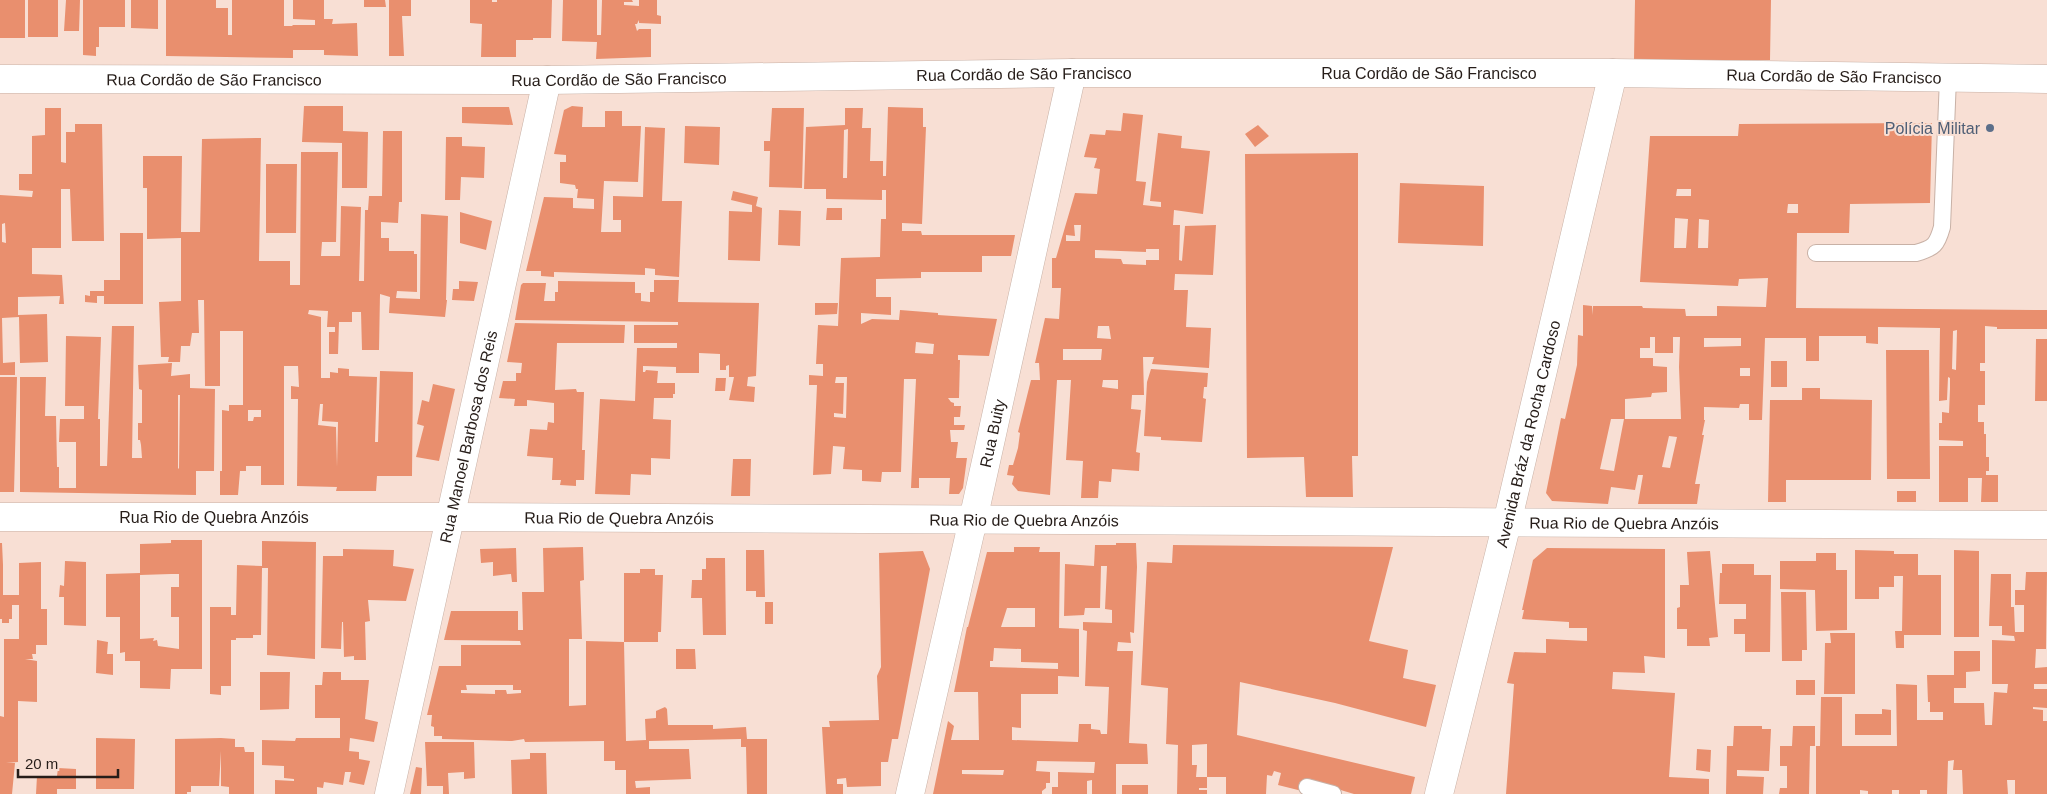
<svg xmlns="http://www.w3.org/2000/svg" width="2047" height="794" viewBox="0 0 2047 794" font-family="Arial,sans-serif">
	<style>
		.building { fill: #e98f6e; fill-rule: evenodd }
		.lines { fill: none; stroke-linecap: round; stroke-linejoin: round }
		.service-casing { stroke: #c8b1a6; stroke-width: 18 }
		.minor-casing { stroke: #c8b1a6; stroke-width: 29 }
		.tertiary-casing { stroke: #c8b1a6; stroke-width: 29 }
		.service { stroke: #fff; stroke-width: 16 }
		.minor { stroke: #fff; stroke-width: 28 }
		.tertiary { stroke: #fff; stroke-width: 28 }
		.service-dot { fill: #5c6f8a; stroke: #f8dfd4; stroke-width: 2 }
		.labels { text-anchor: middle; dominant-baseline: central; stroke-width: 4; stroke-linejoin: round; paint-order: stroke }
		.street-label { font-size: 16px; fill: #261d19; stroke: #f8dfd4 }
		.service-label { font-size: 16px; fill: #4e5e75; stroke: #f8dfd4; text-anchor: end }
	</style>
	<rect width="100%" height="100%" fill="#f8dfd4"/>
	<path class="building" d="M0 0H25V38H0Z
		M28 0H58V37H28Z
		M66 0H80L79 31H64Z
		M83 0H125V27H99V47H96V56L83 55Z
		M131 0H158V29L131 28Z
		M166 0H216V8H228V35H232V0H284V26H293L292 25H315V20L293 19V0H324V19H333L332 24 357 23 358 56 324 55V50H293V58L166 56Z
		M364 0H385L386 7H364Z
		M389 0H411V16H402L404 56H389Z
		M470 0H492V2H497V0H552L551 38H533V40H516V57H481L482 24 470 23Z
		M563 0H597V35H601L602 0H632L633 2H624V5L639 6V0H657V15L661 16V24L639 23V20L637 24H635L637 31 639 29H651V57L596 59 597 42 562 41Z
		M1635 0H1771L1770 60H1634Z
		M304 106H343V131L368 132 367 188H342V143L302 142Z
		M572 106 583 107 582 127H605V111H622V126H641L638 182 604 181 601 232H621V220H613V196L643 197 645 127 665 128 662 201H682L679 277 655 275V269L645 268V275L554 272V277L541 276V271H526L544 197 573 198V208L594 209V199L577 198 578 189H576L575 185 560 183V162H566V155L554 154 564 110Z
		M462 107H509L513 125 462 123Z
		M888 107 923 108V127H926L922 224 902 223V231H921L922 235H1015L1011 256H982V272H921V278L876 279V297H891V315L861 313V324L872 319 899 320 900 310 938 313V315L997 319 989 356 958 355V360H960L959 398H948L951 402 954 403V406H961L960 417H954V425H965L964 430H950L951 442H958L956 458H967L963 488 959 494H949L950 478H919V488H911L916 379H904L901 472H882L881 482 862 481V470L843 469 845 447 833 446 831 474 813 475 817 385H809V375L823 376V364H816L818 325 838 326 841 258 880 257 881 219H886V190H882V200L826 199V189H804L806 127 845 125V108H863L862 128H871L870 161H883V176H886ZM848 129 847 178H843L844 130ZM916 342 934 344 933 354 915 353ZM836 377H847L846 418 834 417V413L843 414 844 383H835Z
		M45 108H61V162L66 163V132H75V124H102L104 241H72L70 189H61V248H32V274L62 275 64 304H59L60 296 18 297V315L47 314 48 362 20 363 19 317 2 318 3 363 15 362V375H0V195L32 197 33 191 19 190V174H32V136L45 135ZM5 223 6 243 2 242V224Z
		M772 108H804L802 188 769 187 770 151H764V141H770Z
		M1123 113 1143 115 1136 181 1146 182 1143 205 1161 207V202L1150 201 1158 133 1182 136 1181 148 1210 151 1203 214 1174 210 1173 225H1180L1179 260 1182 261 1185 226 1216 225 1213 275 1175 274 1174 290H1188L1186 327 1211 328 1209 368 1152 364 1154 357H1143L1144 395H1132L1131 409 1141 410 1136 452 1140 453 1139 471 1112 469 1111 482 1099 481 1098 498H1081L1083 461 1066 460 1071 380H1057L1050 495 1018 491 1012 484 1014 476 1007 475 1009 465H1013L1018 448 1020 433 1018 432 1031 380H1040L1039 363H1035L1045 318 1059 319 1061 288H1052V258H1056L1075 193 1097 194 1100 169 1094 168 1097 158 1084 157 1090 134 1105 135 1106 130 1121 131ZM1074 225H1081L1080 241H1066V235L1075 236ZM1146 249H1159V260H1146V265L1123 264 1121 259 1095 258V250L1146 252ZM1098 326H1109L1111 339 1097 338ZM1063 349H1102L1101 360H1063ZM1103 380H1118V389L1102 387Z
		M1932 123 1930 203 1850 204 1849 233H1797L1796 308 2047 310V329H1997V327L1985 326V363H1980V371H1985V405H1978V422H1984V434H1986V457H1989V471H1986V475H1998V502H1981L1982 478H1968V502H1939V446H1963V441L1939 440V423H1942V412L1949 413 1950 389V378L1948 377 1947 400 1939 401 1940 328 1878 327V344L1866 343V336H1819V361H1806V338H1765L1762 420H1749V404H1740L1739 408 1704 407V420H1705L1702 435H1704L1695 484H1700L1697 504H1638L1643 475H1638L1635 490 1611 487 1608 504 1552 501 1546 493 1561 418 1565 419 1577 365 1578 335 1583 336V305L1592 306V315L1593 306H1642L1643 308 1685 309 1686 316H1717V306L1766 307 1768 278 1739 279 1738 286 1640 282 1650 136H1738L1739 124ZM1677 189H1691V196H1676ZM1788 204H1798V213H1787ZM1675 218 1688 219 1686 248H1674ZM1699 219 1709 220 1708 248H1698ZM1957 330 1956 370 1952 369 1953 331ZM1650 337H1655V353H1673V337H1680L1679 367 1681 419H1624L1614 471 1600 469 1611 419H1625V399L1651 397 1652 393 1667 392V367L1653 366V358H1640V348H1650ZM1704 338H1741V346L1704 347ZM1740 368H1750V376H1740ZM1669 436 1677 437 1670 468 1662 467Z
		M1258 125 1269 136 1255 147 1245 134Z
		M685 126 720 127 719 165 684 163Z
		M383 131H402V202H399L398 223 381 222V238H389V251H414V254H417V292L397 291 396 298 420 299 421 214 448 216 446 300H447L445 317 389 313 390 297 380 294 379 350H362L361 312H352V322H339L338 354H329V332H335V327H327L328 311 309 310 308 314 321 317V378H330V372L338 373V368L349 369V376L377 377 375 442H378L380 371 413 372 412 476H377L376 491H336L337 487 297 486 298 399H291V386L299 387 298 366H284V485H261V466H246V471H240L238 495H220V471H222V410L229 411V405H243V331H220V386H205L204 300H198L199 333H192L190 346H181L180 362H168L169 357H161L159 302 181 301V238L147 239V188H143V156H182L181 232H200L202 139 261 138 259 261H290V285H300L301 152H338L336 242H322L321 256H340L341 206 361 207 359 281H364L365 210H368L369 196H382ZM320 404H323L322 421 338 422 337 467 336 427 318 425ZM248 410H261V417H254L253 421H248Z
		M446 137H462V146L485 147 484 178 461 177 460 200H445Z
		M1358 153V456H1352L1353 497H1306L1304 457 1247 458 1245 154Z
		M266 164H297L296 233H266Z
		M1400 183 1484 186 1483 246 1398 243Z
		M733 191 758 197 756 206 762 208 760 261 728 260 729 211 752 212V205L731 200Z
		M827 208H842V220H826Z
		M779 210 801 211 800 246 778 245Z
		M460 212 492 221 486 250 460 243Z
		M120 233H143V304H104V296H97V303L85 302V295L90 296V291H104V280H120Z
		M654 280H679L678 302 759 303 756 376 748 377 747 386 755 387 754 402 729 400 734 377H729V365L726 366V370H720V354L699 353V373H676V367L643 366V372H645L646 370 658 371 657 383H675V394H673V398H654L653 419 671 420 670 459 651 458V475L631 474 630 495 595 494 600 399 635 401 637 348H677V343H634V325H678V322L515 320 521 285 523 283H546L544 301H555V292H558V281L635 282V293H641V301L650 302V292H654Z
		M459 281 478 282 474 301 452 300 453 289H459Z
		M815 303H838L837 314 815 315Z
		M515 323 625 325 624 343H557L555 390 576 389 577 392H584L582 450H585L584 480H576V486L560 485 561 480H552L553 458 527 456 530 429 547 430 548 422 554 423V403L527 400V406H514L515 399 499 398 503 381H516V373H521L522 363 507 362Z
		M112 326H134L132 458H142L141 445 140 440H138V423H142V390L139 389 138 365 172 363 171 376 190 374V388L215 389 214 471H196V495L20 492V377H46L45 416H56L57 467H59V488H76V442H59L60 419H84V406H65L66 336 101 337 98 419H100V466H107ZM178 395H180L179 469 178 468Z
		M2036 339H2047V401H2035Z
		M1886 350H1929L1930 479H1887Z
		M1771 361H1787V387H1771Z
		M1151 369 1208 373 1207 387H1204L1203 398 1206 399 1202 442 1161 440V437L1144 436 1147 382Z
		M0 377H17L14 492H0Z
		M716 378H726L725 391H715Z
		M433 384 455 389 439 461 416 457 424 426 417 424 422 400 429 402Z
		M1802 388H1820V399L1872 400 1871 480H1786V502H1768L1770 400H1802Z
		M733 459H751L750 496H731Z
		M1897 491H1916V502H1897Z
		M171 540H202V669H171L170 689 140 688V661H125V652L120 653V617H106V574L140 573V544L171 543ZM171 574H179V587H171V617H179V649L158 646 157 640 153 641 154 638 140 639V575Z
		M262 541 316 542 315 659 267 655 268 568H262L261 635H253V638H236V640H231V686H221V695L210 694V607H231V615H236L237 565 262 566Z
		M0 543H2L3 565V595H19V563L41 562V609H47V645H36V654H32L33 659H25L37 661V702L18 701V762L6 763H15L12 794H0V716L4 717V639H19V605H12V619H9V623H2V619H0Z
		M1116 543H1136L1137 567 1134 633 1130 632 1131 643 1118 642 1117 651H1133L1129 743 1147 744 1148 764H1116V794H1092V780L1087 781V794H1052V787H1058V772L1094 773 1095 762 1037 761 1036 771 1050 772V783H1046V788L1042 791V794H933L948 721 954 726 951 740H979L978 692H954L967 627H968L987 552H1014V547H1040L1039 552H1060L1059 628 1079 629V677L1058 676V694H1021V728L1012 727V740L1078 742 1079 724H1091V729L1100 730 1101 734H1107L1109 687 1085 686 1087 631 1083 630V622L1112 623V610L1105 609 1107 566H1101L1100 608H1085L1084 615 1064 616 1065 564 1094 566 1095 545H1116ZM1007 608H1035V627H1001ZM994 648 1021 649V662L1058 663V669L990 667V661H993ZM962 770H1004L1003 775 962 774Z
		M1173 545 1393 547 1369 641 1408 650 1403 678 1436 685 1426 727 1335 703 1240 682 1237 735 1415 777 1411 794H1354L1304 779 1302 791 1278 785 1281 773 1274 771 1272 776 1267 775 1266 794H1226V777H1207V744L1192 745V765H1197L1196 777H1207V788H1199V790H1207V794H1177L1178 745 1166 744 1168 688 1141 685 1147 562 1172 563Z
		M583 547 584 580 580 581 582 639H569V706L586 705V641L624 642 626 741 646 740 645 719 656 718V711L665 707 667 709 668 725H713V729L746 727 747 739H767V794H747L746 747H741V739L649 741V749H689L691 779 635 781 636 788 650 787V794H626V770H615V761H604V741L525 742 524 739 512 741 442 739V736H434V727L431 726 432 715H427L439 666H461V645H521L520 641 444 640 451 611H518V630H523L522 592H544L543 548ZM466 685H513V690H521V693L507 694 506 690H495V694L461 693V690H467Z
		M516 548 517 582H512L511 574 493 576V562L481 563 480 549Z
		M1547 548 1665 549V658L1644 656 1645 673 1613 672 1612 689 1675 693 1669 777 1709 779V794H1506L1514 684 1507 683 1514 652 1546 653V639L1587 641V628H1569V622L1522 619 1524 610H1522L1533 560Z
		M343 549 394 550 393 566 414 569 406 601 368 600 370 621 365 622 366 660H354V656L344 657 343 622H342L341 649 321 648 323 556H343Z
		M746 550H764L765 597H756V591H746Z
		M1855 550 1894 551V554H1918V575H1941V635H1904V648H1896L1895 631H1902L1903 576H1894V587H1879V599H1855Z
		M1954 550 1979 551V637H1954Z
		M923 551 930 569 898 739H892L888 762H881V786L847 787 846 778 837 779V784H843V794H826L822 727H830L829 721 879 720 877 676 881 667 879 553Z
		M1710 551 1718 637 1709 638 1710 646H1687V629H1677V608L1680 607V585H1689L1687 552Z
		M1816 553H1836V570H1847V630L1816 631 1815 590 1780 589V561H1816Z
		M706 558H725L726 635H703L702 598H691L692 580H702V569H706Z
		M65 561 86 562V626L64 625V597H59L60 585 64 586Z
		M1722 564H1754V575H1771L1770 652H1745V634H1734V619H1746V604H1719L1720 573H1722Z
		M640 569H655V575H663L661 632H658V642H624V573H640Z
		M2026 572H2047L2046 649H2036L2035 668 2047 667V684H2034V689H2047V708L2033 707V709L2043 710V721H2047V794H2015V780H2007L2008 794H1963L1962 770H1953L1954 760 1948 761 1947 794H1927V790H1920V794H1899V790H1892V794H1868V791L1860 790V794H1816V746H1820L1821 697H1842V746H1897L1896 684 1917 685V720H1943V712H1930V702H1928L1927 675H1954V651H1980V671L1966 672V688H1954V703H1984L1985 725H1992L1994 692 2007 693 2008 684H1992V640L2015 641 2014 636 2002 635V626H1989L1991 574H2011V607H2014L2015 632H2024V605H2015V590H2025Z
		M1781 592H1806L1807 650H1802V661H1782Z
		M765 602H773V624H765Z
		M1830 633H1855V694H1824L1825 643H1831Z
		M97 640 108 642 107 654H113V675L96 673Z
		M676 649H695L696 669H676Z
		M260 672H290L289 709 260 710Z
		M323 672H341V680H369L365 719 378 722 374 742 350 738 349 751 359 752V759L370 761 364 785 349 782 351 772H345L343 785 324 782 323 788 317 787V794H275V780L294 781V779L284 778V766L262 765V740L295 741 296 738H340V718H315V685H322Z
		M1796 680H1815V695H1796Z
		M1882 709 1891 710V735H1855V714H1882Z
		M1734 726H1762V729H1771L1769 771 1737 770V776L1764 777 1763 794H1726L1727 746H1733Z
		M1793 726H1815V746H1810L1809 794H1779L1780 788H1787V766H1780V746H1792Z
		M96 738 135 739 134 789H96Z
		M221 738 235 739V747H244L245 752H254V794H229V787L221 786V751L219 786H191V792H187V794H175V739Z
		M425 742H474L475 778 464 779V772L448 773 449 794H443V786H427Z
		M1697 749 1711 750 1710 772 1696 770Z
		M530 753H546L547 794H512L511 760 530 759Z
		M416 767 422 768 421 794H410Z
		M58 768 76 769V789H57V794H36L37 776H57Z
		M1122 785H1148V794H1122Z"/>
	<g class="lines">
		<defs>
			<path id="service" d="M1816 253H1916C1934 248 1937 245 1942 227L1948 78
				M1307 787 1333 794"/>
			<g id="minor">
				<path id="s1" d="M0 517H451L2047 525"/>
				<path id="s2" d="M389 794 547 80"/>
				<path id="s3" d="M910 794 973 520 1072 73"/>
			</g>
			<g id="tertiary">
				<path id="s4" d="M0 79 547 80 1072 73H1613L2047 79"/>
				<path id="s5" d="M1439 794 1507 523 1613 73"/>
			</g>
		</defs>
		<use href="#service" class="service-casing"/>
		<use href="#minor" class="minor-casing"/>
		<use href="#tertiary" class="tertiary-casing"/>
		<use href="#service" class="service"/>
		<use href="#minor" class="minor"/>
		<use href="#tertiary" class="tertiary"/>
	</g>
	<circle class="service-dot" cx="1990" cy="128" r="5"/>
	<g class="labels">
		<g class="street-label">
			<text stroke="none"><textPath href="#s4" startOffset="1429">Rua Cordão de São Francisco</textPath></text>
			<text stroke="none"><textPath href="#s4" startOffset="1024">Rua Cordão de São Francisco</textPath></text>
			<text stroke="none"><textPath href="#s4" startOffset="1834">Rua Cordão de São Francisco</textPath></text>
			<text stroke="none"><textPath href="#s4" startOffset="619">Rua Cordão de São Francisco</textPath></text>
			<text stroke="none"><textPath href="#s4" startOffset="214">Rua Cordão de São Francisco</textPath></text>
			<text stroke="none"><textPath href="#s3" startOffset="370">Rua Buity</textPath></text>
			<text stroke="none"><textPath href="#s5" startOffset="371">Avenida Bráz da Rocha Cardoso</textPath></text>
			<text stroke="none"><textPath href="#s2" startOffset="366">Rua Manoel Barbosa dos Reis</textPath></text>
			<text stroke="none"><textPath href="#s1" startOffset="214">Rua Rio de Quebra Anzóis</textPath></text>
			<text stroke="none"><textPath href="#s1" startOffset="619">Rua Rio de Quebra Anzóis</textPath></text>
			<text stroke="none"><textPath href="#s1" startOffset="1024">Rua Rio de Quebra Anzóis</textPath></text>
			<text stroke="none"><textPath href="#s1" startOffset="1624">Rua Rio de Quebra Anzóis</textPath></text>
		</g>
		<g class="service-label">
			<text x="1980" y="128">Polícia Militar</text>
		</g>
	</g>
	<path d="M18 769v8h100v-8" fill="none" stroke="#261d19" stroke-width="2.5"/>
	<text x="25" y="769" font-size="15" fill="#261d19" stroke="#f8dfd4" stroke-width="4" paint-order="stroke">20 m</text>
</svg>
